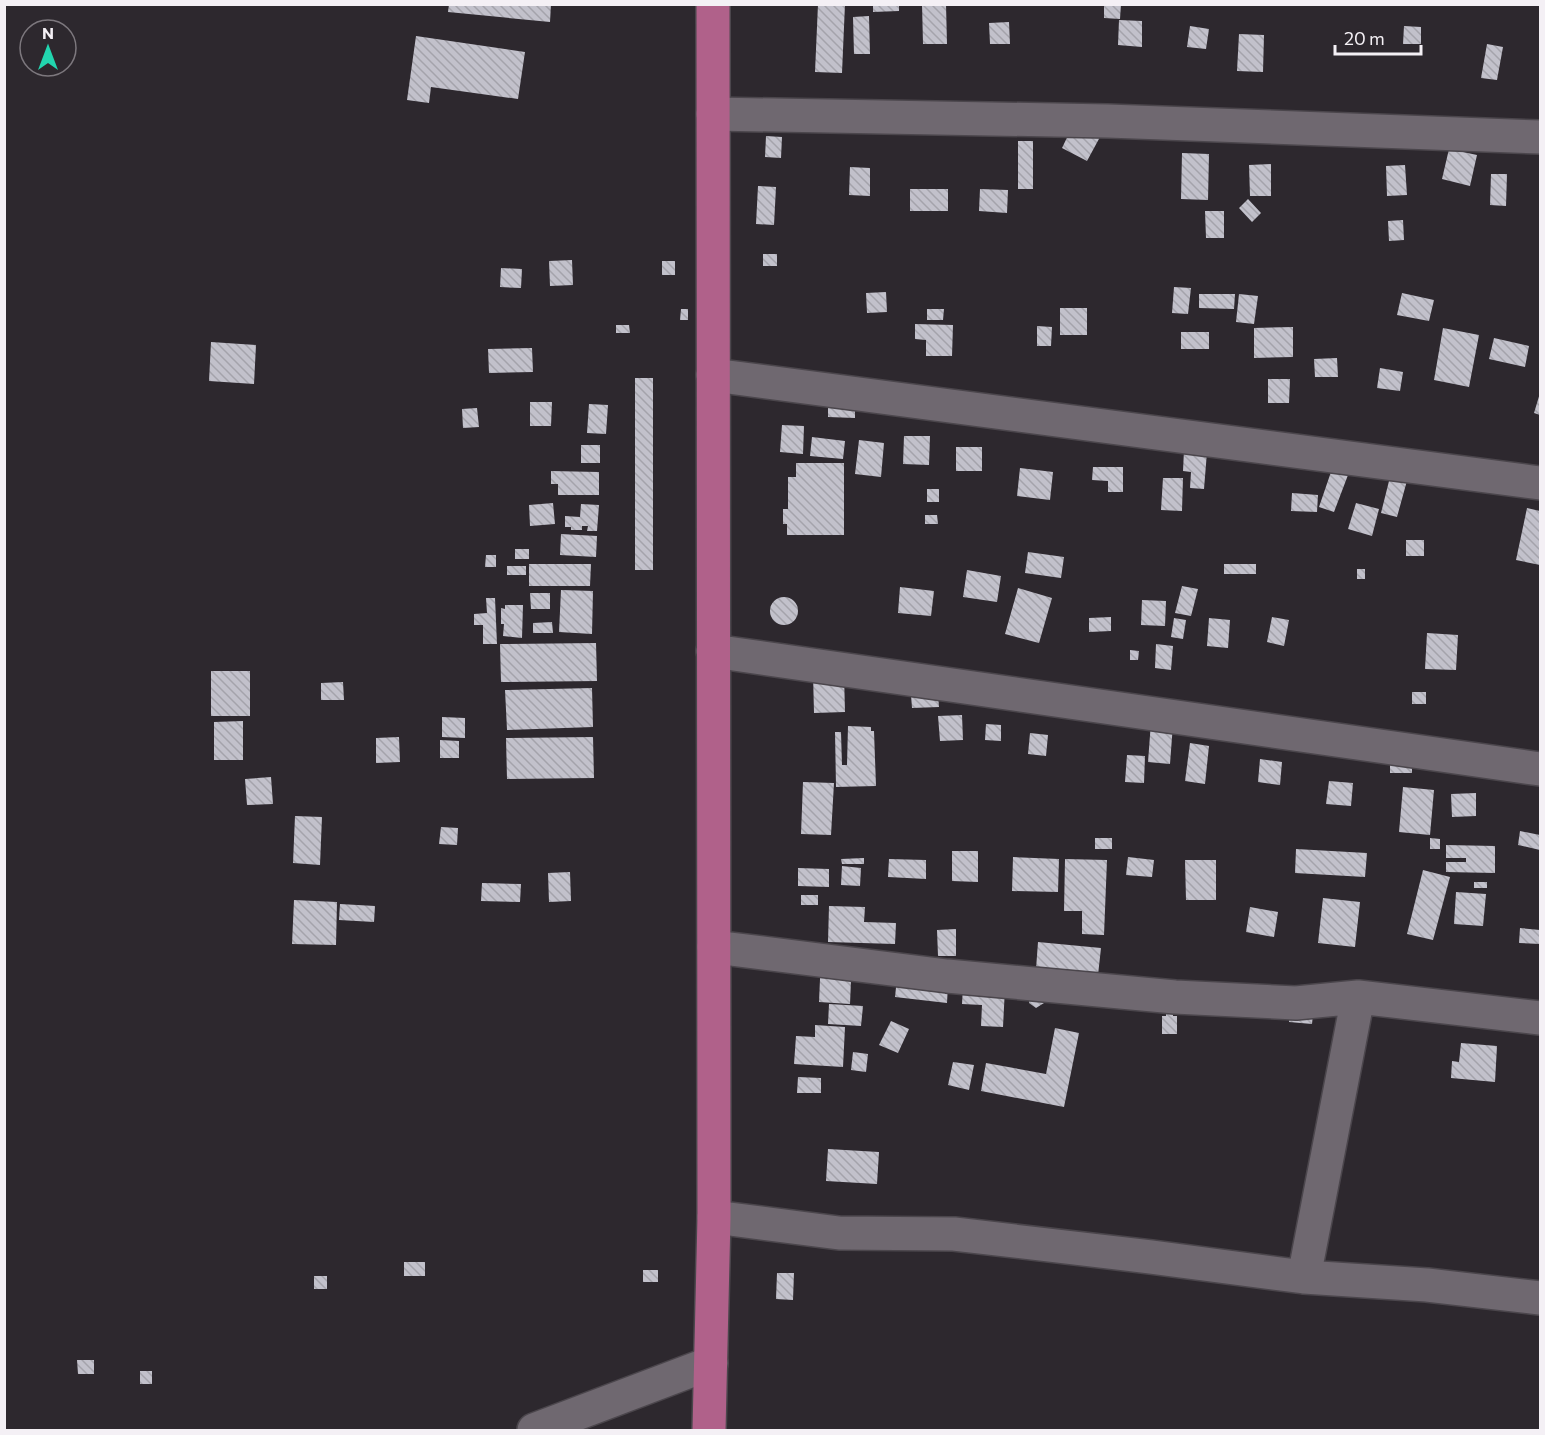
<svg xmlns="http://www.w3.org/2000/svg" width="1545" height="1435" viewBox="0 0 1545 1435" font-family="Commissioner,sans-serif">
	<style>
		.building { fill: url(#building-back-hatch) }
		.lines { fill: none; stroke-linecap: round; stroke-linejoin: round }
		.minor-casing { stroke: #4b464c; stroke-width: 36 }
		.major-casing { stroke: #4b464c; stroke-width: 36 }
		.minor { stroke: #6f6870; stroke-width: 33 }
		.major { stroke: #b0618a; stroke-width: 33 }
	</style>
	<defs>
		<pattern id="building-back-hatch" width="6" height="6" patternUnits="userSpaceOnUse" patternTransform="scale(1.5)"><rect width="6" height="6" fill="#c2c1cb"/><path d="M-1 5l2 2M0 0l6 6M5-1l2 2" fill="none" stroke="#a4a3ab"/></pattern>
	</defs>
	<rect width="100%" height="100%" fill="#2d282e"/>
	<path class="building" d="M449 4H551L550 22 448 12Z
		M818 4H845L842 73 815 72Z
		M873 4H899V11L873 12Z
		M922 4H946L947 44H923Z
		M1104 4H1121L1120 19 1104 18Z
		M869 16 870 54H854L853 17Z
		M1119 20 1142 21V47L1118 45Z
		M1009 22 1010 44H990L989 23Z
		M1190 26 1209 29 1206 49 1187 47Z
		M1404 26 1421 27V44H1403Z
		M1239 34 1264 35 1263 72 1237 71Z
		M416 36 525 52 518 99 431 87 429 103 407 100Z
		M1487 44 1503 47 1497 80 1481 78Z
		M1074 123 1100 137 1087 161 1062 148Z
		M766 136 782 137 781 158 765 157Z
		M1018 141H1033V189H1018Z
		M1449 149 1477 155 1470 186 1442 179Z
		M1182 153 1209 154 1208 200 1181 199Z
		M1271 164V196H1250L1249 165Z
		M1405 165 1407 195 1387 196 1386 166Z
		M850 167 870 168V196L849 195Z
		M1491 174H1507L1506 206 1490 205Z
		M758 186 776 187 774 225 756 224Z
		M910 189H948V211H910Z
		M980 189 1008 190 1007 213 979 211Z
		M1248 199 1261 213 1252 222 1239 208Z
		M1205 211H1224V238H1206Z
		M1403 220 1404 240 1389 241 1388 221Z
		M763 254H777V266H763Z
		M572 260 573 285 550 286 549 261Z
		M662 261H675V275H662Z
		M501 268 522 269 521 288 500 287Z
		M1174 287 1191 288 1188 314 1172 313Z
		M886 292 887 312 867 313 866 293Z
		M1402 293 1434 300 1429 321 1397 315Z
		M1199 294H1235L1234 309 1199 308Z
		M1239 294 1258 296 1254 324 1236 322Z
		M1060 308H1087V335H1060Z
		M681 309H688V320H680Z
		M927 309H944L943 320H927Z
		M915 324 953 325 952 356H926V340L915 339Z
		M616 325H629L630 333H616Z
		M1037 326 1052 327 1051 346H1037Z
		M1293 327V357L1254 358V328Z
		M1443 328 1479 335 1469 387 1434 380Z
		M1181 332H1209V349H1181Z
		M1494 338 1529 346 1525 367 1489 359Z
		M211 342 256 345 254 384 209 381Z
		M532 348 533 372 489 373 488 349Z
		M1337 358 1338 377H1315L1314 359Z
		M1380 368 1403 372 1400 391 1377 388Z
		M635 378H653V570H635Z
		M1268 379H1290L1289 403H1268Z
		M1540 393V415L1534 413Z
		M530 402H552L551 426H530Z
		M589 404 608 405 606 434 587 433Z
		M828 407H855V418L828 417Z
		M477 408 479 427 463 428 462 409Z
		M782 425 804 426 803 454 780 452Z
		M904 436H930L929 465 903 464Z
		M812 437 845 441 843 459 810 456Z
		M859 440 884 443 881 477 855 474Z
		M581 445H600V463H581Z
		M956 447H982V471H956Z
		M1184 450 1207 452 1204 489 1190 488 1191 472 1183 471Z
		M796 463H844V535H787V524H783V509H788V477H796Z
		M1093 467H1123V492H1108V481L1092 480Z
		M1020 468 1053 472 1050 500 1017 496Z
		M1332 469 1348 475 1334 512 1319 507Z
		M551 471 599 472V495H558V484H551Z
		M1391 473 1408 477 1397 517 1381 513Z
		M1163 478H1183L1182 511 1161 510Z
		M927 489H939V502H927Z
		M1292 493 1318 495 1317 512 1291 511Z
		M553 503 555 524 530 526 529 505Z
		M1356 503 1379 509 1372 536 1348 529Z
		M581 504 599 505 597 531H587L588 526H582V530H571V527H565V516L580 517Z
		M1527 508 1540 511V565L1516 560Z
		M925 515H937L938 524H925Z
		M561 534 597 536 596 557 560 555Z
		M1406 540H1424V556H1406Z
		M515 549H529V559H515Z
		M1028 552 1064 557 1061 578 1025 573Z
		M486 555H496V567H485Z
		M529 564H591L590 586H529Z
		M1224 564H1256V574H1224Z
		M507 566H526V575H507Z
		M1357 569H1365V579H1357Z
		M967 570 1001 576 997 602 963 597Z
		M1182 586 1198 589 1191 616 1175 613Z
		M900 587 934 591 931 616 898 613Z
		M1018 588 1052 598 1039 643 1005 634Z
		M561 590 593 591 592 634 559 632Z
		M530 593H550V609H531Z
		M770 611a14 14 0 1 1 28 0a14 14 0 1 1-28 0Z
		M486 598H495L497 644H483V625H474V614L487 613Z
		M1142 600 1166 601 1165 626 1141 625Z
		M505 605H523L522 638 503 636 504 624H501V608L505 609Z
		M1111 617V631L1089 632V618Z
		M1272 617 1289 620 1284 646 1267 642Z
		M1174 618 1186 620 1183 639 1171 637Z
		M1209 618 1230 620 1228 648 1207 646Z
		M552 622 553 633H533V623Z
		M1427 633 1458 635 1456 670 1425 669Z
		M596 643 597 681 501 682 500 644Z
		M1156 644 1173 646 1171 670 1155 668Z
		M1130 650 1139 651 1138 660H1130Z
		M211 671H250V716H211Z
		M813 674H844L845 712 814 713Z
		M343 682 344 700H321V683Z
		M592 688 593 727 507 730 505 690Z
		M1412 692H1426V704H1412Z
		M938 694 939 707 912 708 911 695Z
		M962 715 963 740 940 741 938 716Z
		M442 717 465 718V738L442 737Z
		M243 721V760H214V722Z
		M1151 722 1173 724 1170 764 1148 762Z
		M986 724 1001 725V741L985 740Z
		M848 726 871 727V731H874L876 786 836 787 835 732H841L842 765H847Z
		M1030 733 1048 735 1046 756 1028 754Z
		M399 737 400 762 376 763V738Z
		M593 737 594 778 507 779 506 738Z
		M440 740 459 741V758H440Z
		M1190 743 1209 746 1205 784 1185 781Z
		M1390 751H1412V773H1390Z
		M1127 755 1145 756 1144 783 1125 782Z
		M1260 759 1282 762 1280 785 1258 782Z
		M271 777 273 804 247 805 245 779Z
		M1329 781 1353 783 1351 806 1326 804Z
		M803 782 834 783 831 835 801 834Z
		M1403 787 1434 790 1430 835 1399 832Z
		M1476 793V816L1452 817 1451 794Z
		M295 816 322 817 320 865 293 863Z
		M441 827 458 828 457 845 439 844Z
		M1520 831 1540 835V850L1518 845Z
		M1095 838H1112V849H1095Z
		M1430 838 1440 839V849H1430Z
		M1446 845 1495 846V873L1446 872V862H1466V858H1446Z
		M1296 849 1367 853 1365 877 1295 873Z
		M952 851H978V882L952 881Z
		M1013 857 1059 859 1058 892 1012 891Z
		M1128 857 1154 860 1152 877 1126 875Z
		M864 858V864H842L841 859Z
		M889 859 926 860V879L888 877Z
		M1065 859 1107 860 1104 935 1082 934V911H1064Z
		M1185 860H1216V900H1186Z
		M842 866 861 868 860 886 841 885Z
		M798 868 829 869V887L798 886Z
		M1423 870 1450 877 1433 940 1407 934Z
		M570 872 571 901 549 902 548 873Z
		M1474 882H1487V888H1474Z
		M482 883 521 884 520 902 481 901Z
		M1456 892 1486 894 1483 926 1454 924Z
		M801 895H818V905H801Z
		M1323 898 1360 902 1355 947 1318 943Z
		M294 900 337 902 336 945 292 944Z
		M340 904 375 906 374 922 339 920Z
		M829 906 865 907 864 922 896 923 895 944 828 942Z
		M1250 907 1278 912 1274 937 1246 932Z
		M1520 928 1540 930V944L1519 943Z
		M956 929V956H938L937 930Z
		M1038 942 1101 948 1098 975 1036 969Z
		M821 956 852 957 850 1004 819 1002Z
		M897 978 948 984 947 1003 895 997Z
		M963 986 1005 988 1003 1027 981 1026 982 1005 962 1004Z
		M1029 998H1043L1044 1003 1036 1008 1029 1003Z
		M1291 1003 1314 1005 1312 1024 1289 1022Z
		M829 1004 863 1006 861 1026 828 1024Z
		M1166 1010H1173V1016H1177V1034H1162V1016H1166Z
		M891 1021 909 1029 898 1053 879 1045Z
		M815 1025 845 1027 843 1067 794 1064 796 1036 815 1037Z
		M1055 1028 1079 1033 1064 1107 981 1091 986 1063 1046 1074Z
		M1461 1043 1497 1046 1495 1082 1451 1078 1452 1061 1459 1062Z
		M853 1052 868 1054 866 1072 851 1070Z
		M953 1062 974 1065 969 1090 948 1085Z
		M798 1077 821 1078V1093H797Z
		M828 1149 879 1152 877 1184 826 1181Z
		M404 1262H425V1276H404Z
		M643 1270H658V1282H643Z
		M777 1273H794L793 1300 776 1299Z
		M314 1276H327V1289H314Z
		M77 1360H94V1374H78Z
		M140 1371H152V1384H140Z"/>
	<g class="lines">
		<defs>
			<path id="minor" d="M713 114 1108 121 1540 137
				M713 375 1540 483
				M713 651 1540 769
				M714 947 947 976 1175 997 1296 1003 1358 997 1540 1018
				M714 1217 839 1233 954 1234 1151 1257 1304 1277 1427 1285 1540 1298
				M1304 1277 1358 997
				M534 1430 711 1363"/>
			<path id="major" d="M709 1430 714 1217 713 4"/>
		</defs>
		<use href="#minor" class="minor-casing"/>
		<use href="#major" class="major-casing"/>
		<use href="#minor" class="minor"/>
		<use href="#major" class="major"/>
	</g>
	<rect width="1545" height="1435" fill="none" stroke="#f4f0f5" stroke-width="12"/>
	<g transform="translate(48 48)"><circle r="28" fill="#2d282e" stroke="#7d787e" stroke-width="1.5"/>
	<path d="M0-4.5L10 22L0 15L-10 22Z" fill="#22d5af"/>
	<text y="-9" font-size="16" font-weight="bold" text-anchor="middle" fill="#f4f0f5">N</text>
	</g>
	<path d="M1335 45v9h86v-9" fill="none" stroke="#f4f0f5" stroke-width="3"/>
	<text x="1344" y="45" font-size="18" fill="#f4f0f5" stroke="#2d282e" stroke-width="4.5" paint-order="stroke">20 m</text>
</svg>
